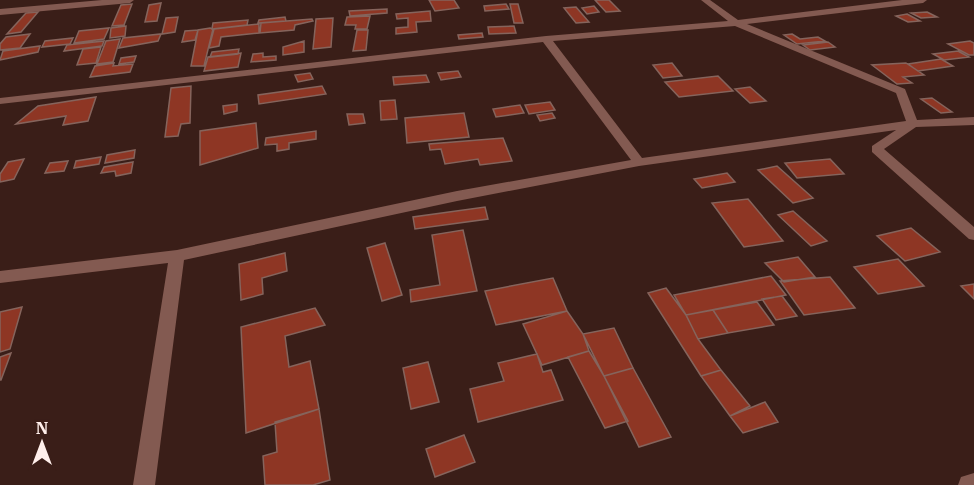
<svg xmlns="http://www.w3.org/2000/svg" width="974" height="485" viewBox="0 0 974 485" font-family="'IBM Plex Serif',serif">
	<style>
		.building { fill: #8e3624; stroke: #85645c; stroke-width: 1.5 }
		.lines { fill: none; stroke-linecap: round; stroke-linejoin: round }
		.minor { fill: #835a51; fill-rule: evenodd }
	</style>
	<rect width="100%" height="100%" fill="#3a1e18"/>
	<path class="building" d="M429 0H454L459 8 435 11Z
		M595 0H609L620 11 606 12Z
		M161 3 157 21 145 22 149 5Z
		M132 4 124 25 112 26 121 5Z
		M506 4 509 9 485 11 484 6Z
		M510 4H518L523 23H514Z
		M594 6 599 12 587 14 582 8Z
		M576 7 589 22 576 23 564 8Z
		M387 9V13L350 16 349 11Z
		M430 11 431 21 416 22 417 32 396 34V28L408 27V18L397 19 396 14Z
		M38 12 21 32 7 34 26 13Z
		M927 12 937 17 921 18 911 13Z
		M907 14 920 21 908 22 896 16Z
		M370 16 367 29H355L356 25H345L347 17Z
		M178 17 175 32 162 34 166 18Z
		M285 17 286 21 258 23 259 20Z
		M333 18 331 47 313 49 316 19Z
		M312 19 313 21 295 25 294 30 260 33 261 23Z
		M248 20 247 25 212 29 213 23Z
		M259 24V33L221 37 219 46 209 48 214 29Z
		M126 26 125 36 110 38 111 28Z
		M514 26 516 33 489 34 488 27Z
		M109 28 104 39 74 43 79 31Z
		M210 28 213 29 204 66H191L198 30Z
		M198 30 195 40 182 42 185 31Z
		M357 30H368L366 50 353 51Z
		M482 33 483 37 459 39 458 35Z
		M30 34 20 48 0 50V44L6 37Z
		M161 34 158 41 119 48 123 38Z
		M792 34 800 39 818 37 825 41 797 44 784 35Z
		M73 38 70 44 42 47 45 41Z
		M120 39 113 62 97 64 106 41Z
		M104 41 102 46 64 51 67 45Z
		M304 41V52L283 55V47Z
		M970 41 974 43V55H969L948 44Z
		M828 42 835 47 810 50 803 45Z
		M40 46 38 52 0 60 3 51Z
		M101 47 96 63 77 65 83 49Z
		M239 49 238 54 210 57 212 52Z
		M958 51 969 57 944 60 933 54Z
		M241 53 238 67 204 71 208 57Z
		M263 53V57L276 56V60L251 62 253 54Z
		M136 56 134 62 119 64 121 58Z
		M941 59 953 66 918 71 908 64Z
		M114 63 113 66 133 64 130 72 90 77 95 66Z
		M672 63 682 76 663 78 653 65Z
		M906 63 924 75 903 77 912 83 897 84 872 65Z
		M458 71 461 77 441 80 438 73Z
		M310 73 313 79 298 82 295 75Z
		M426 75 429 82 394 85 393 77Z
		M718 76 733 91 679 97 665 82Z
		M191 86 190 123 181 124 178 136 165 137 171 88Z
		M322 86 326 94 259 104 258 95Z
		M750 87 766 101 750 103 735 89Z
		M96 97 88 121 63 125 66 116 16 124 38 106Z
		M932 98 952 112 941 113 921 99Z
		M395 100 397 119 381 120 380 101Z
		M550 102 555 110 529 114 525 105Z
		M237 104V111L224 114 223 106Z
		M520 105 524 113 496 117 493 109Z
		M464 113 469 137 407 143 405 118Z
		M552 113 555 118 540 121 537 115Z
		M347 114H363L365 123 349 125Z
		M256 123 258 148 200 165V131Z
		M316 131V139L289 143V149L277 151V144L265 145 266 138Z
		M503 138 512 161 480 165 478 159 445 164 441 149 430 150 429 144Z
		M135 150 134 158 105 163 107 155Z
		M101 157 99 164 74 168 76 161Z
		M24 159 14 179 0 182V174L8 162Z
		M830 159 844 174 797 178 785 163Z
		M68 161 64 171 45 173 50 163Z
		M133 162 131 173 116 176 115 171 101 173 104 167Z
		M777 166 813 198 793 203 758 170Z
		M727 173 735 182 702 188 694 179Z
		M748 199 783 241 744 247 712 203Z
		M485 207 488 219 415 229 413 217Z
		M793 211 827 241 811 246 778 215Z
		M911 228 940 252 905 261 877 236Z
		M463 230 477 291 411 302 410 290 440 285 432 235Z
		M385 243 402 295 382 301 367 248Z
		M285 253 287 271 262 278 263 294 241 300 239 264Z
		M798 257 815 277 784 282 765 263Z
		M898 259 924 286 878 294 854 267Z
		M771 276 786 295 686 315 674 295Z
		M830 277 855 308 804 315 780 281Z
		M553 278 567 311 496 325 485 291Z
		M974 284V299L961 286Z
		M666 288 686 315 698 339 721 370 701 376 648 293Z
		M782 296 797 316 776 320 762 299Z
		M757 302 774 325 728 333 713 310Z
		M22 307 10 349 0 352V312Z
		M315 308 325 325 285 336 289 367 310 361 319 409 246 433 241 327Z
		M713 310 728 333 698 339 686 315Z
		M567 311 583 334 589 351 542 365 523 324Z
		M614 328 633 368 604 376 583 334Z
		M589 351 604 376 628 421 605 428 568 357Z
		M11 353 1 380H0V357Z
		M537 354 543 372 551 370 563 400 478 422 470 389 504 381 498 363Z
		M428 362 439 402 411 409 403 368Z
		M633 368 671 437 639 447 604 376Z
		M721 370 750 406 730 416 701 376Z
		M765 402 778 422 743 433 730 416Z
		M319 409 330 480 313 485H265L263 456 277 452 275 422Z
		M464 435 475 462 435 477 426 449Z"/>
	<g class="lines">
		<path class="minor" d="M102 0H134L130 3 0 15V9Z
			M701 0H710L738 20 902 0H927L923 3 747 24 905 89 917 120 974 117V125L916 127 884 149 974 227V240L969 239 872 152V146L896 130 639 166 457 201 184 260 155 485H133L168 263 0 283V271L177 250 457 191 631 160 543 42 0 104V98L546 36 728 21ZM735 26 896 93 906 121 642 158 553 41Z
			M974 473V485H958L961 477Z"/>
	</g>
	<g transform="translate(42 443)" stroke="#3a1e18" stroke-width="4.5" paint-order="stroke">
	<path d="M0-4.5L10 22L0 15L-10 22Z" fill="#ffefeb"/>
	<text y="-9" font-size="16" font-weight="bold" text-anchor="middle" fill="#ffefeb">N</text>
	</g>
</svg>
